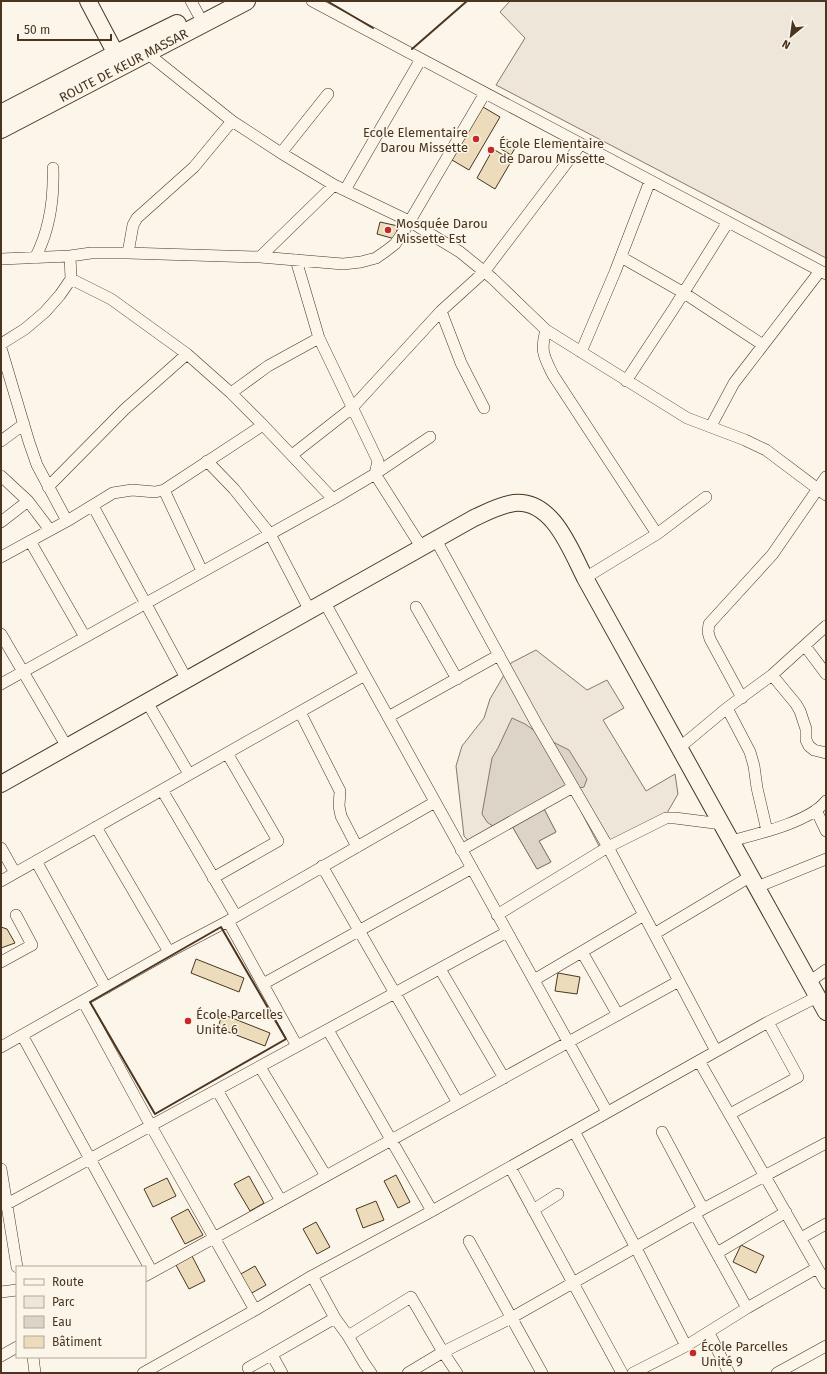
<svg xmlns="http://www.w3.org/2000/svg" width="827" height="1374" viewBox="0 0 827 1374" font-family="'Fira Sans',sans-serif">
	<style>
		.green { fill: #ede6d9; stroke: #887966 }
		.water { fill: #dcd4c6; stroke: #887966 }
		.building { fill: #ecdcbc; stroke: #4a3520 }
		.lines { fill: none; stroke-linecap: round; stroke-linejoin: round }
		.street-casing { stroke: #4a3520; stroke-width: 12 }
		.secondary-casing { stroke: #4a3520; stroke-width: 18 }
		.primary-casing { stroke: #4a3520; stroke-width: 20 }
		.street { stroke: #fbf6e9; stroke-width: 11 }
		.secondary { stroke: #fbf6e9; stroke-width: 16 }
		.primary { stroke: #fbf6e9; stroke-width: 18 }
		.wall { stroke: #4a3520; stroke-width: 2 }
		.poi-dot { fill: #c62828; stroke: #fbf6e9; stroke-width: 1.5 }
		.labels { text-anchor: middle; dominant-baseline: central; stroke-width: 3; stroke-linejoin: round; paint-order: stroke }
		.street-label { font-size: 13px; fill: #4a3520; stroke: #fbf6e9 }
		.poi-label { font-size: 13px; fill: #4a3520; stroke: #fbf6e9; text-anchor: start }
	</style>
	<rect width="100%" height="100%" fill="#fbf6e9"/>
	<path class="green" d="M510 1H826V258L496 85 525 38 500 12Z
		M536 650 587 690 607 680 624 708 603 720 646 791 675 774 678 794 667 813 599 846 570 790 542 805 556 832 539 841 551 862 537 869 512 826 473 846 464 836 456 766 462 746 484 718 490 699 511 663Z"/>
	<path class="water" d="M512 718 525 724 547 739 569 750 587 779 584 787 570 790 542 805 556 832 539 841 551 862 537 869 512 826 501 832 487 822 482 814 492 758 498 748Z"/>
	<path class="building" d="M483 107 500 117 469 170 452 160Z
		M506 139 517 145 511 155 501 149Z
		M493 149 512 160 495 189 477 178Z
		M380 222 398 226 395 239 377 234Z
		M1 927 7 929 15 943 1 948Z
		M196 959 244 978 239 992 191 973Z
		M558 973 580 977 577 994 555 991Z
		M222 1014 270 1033 265 1046 218 1028Z
		M396 1175 410 1202 398 1208 384 1181Z
		M249 1176 264 1203 250 1211 234 1184Z
		M167 1178 176 1196 153 1207 144 1189Z
		M376 1201 384 1220 363 1228 356 1209Z
		M188 1209 203 1235 185 1244 171 1218Z
		M316 1222 330 1247 317 1254 303 1229Z
		M741 1245 764 1256 756 1273 733 1262Z
		M192 1256 205 1281 189 1289 176 1265Z
		M255 1266 266 1285 250 1294 239 1275Z"/>
	<g class="lines">
		<defs>
			<path id="street" d="M191 1 198 14
				M312 1 826 274
				M147 53 232 121 281 153 334 185 409 221 460 252 492 278 546 330 687 418 745 440 766 450 826 495
				M281 153 328 94
				M345 190 421 59
				M128 253 133 225 137 218 194 167 232 121
				M260 257 334 185
				M621 257 684 293 763 345
				M35 258C50 230 54 200 53 168
				M1 259 70 256 91 253H128L260 257 343 264 361 262 376 258 386 251 395 244 404 231 485 93
				M296 260 319 338 378 461 375 474 422 548
				M71 279 111 299 187 354 231 393 263 425 333 499
				M441 311 461 363 484 408
				M546 330C540 352 544 356 553 375L657 534
				M1 344 25 329 45 312 60 295 71 279 70 256
				M1 348 29 442 37 465 67 521
				M581 352 615 272 650 181
				M626 381 674 308 728 222
				M231 393 268 366 319 338
				M711 426 734 383 820 271
				M1 441 24 424
				M292 455 352 408 441 311 484 272 581 144
				M207 461 234 489 270 534 310 611
				M1 476 28 501 50 530
				M48 487 125 409 187 354
				M164 490 202 571
				M93 506 187 680
				M1 522 28 501
				M436 540 536 723 608 847 716 1051
				M30 541 85 637
				M1 557 67 521 113 493 132 490 155 492 164 490 263 425
				M585 578 657 534 706 497
				M325 603 607 1112
				M416 607 457 679
				M1 634 67 747
				M805 646 826 674
				M772 675 796 704 800 711 806 729V740L809 746 814 750 826 753
				M1 684 333 499 375 474 430 437
				M742 698 710 639 708 632 709 624 772 555 826 477
				M147 702 189 774
				M727 708 750 752 754 766 757 788 767 831
				M300 712 340 791 339 806 341 816 357 847
				M388 717 499 655
				M679 748 727 708 772 675 826 626
				M162 790 236 916
				M816 810 826 831
				M96 827 169 952
				M731 841C757 834 810 822 826 801
				M1 848 15 873
				M461 850 573 787
				M36 861 106 988
				M322 866 458 1103
				M213 878 278 841 227 753
				M1 881 365 675
				M757 887 826 859
				M497 915 608 847 666 818H675L722 824
				M228 921 297 1046
				M654 934 751 876
				M582 952 618 1015
				M1 962 32 945 16 915
				M440 969 504 1078
				M534 980 644 915
				M809 982 826 970
				M263 984 472 868
				M83 1001 151 1126 255 1310
				M328 1030 432 1211
				M22 1035 152 1272
				M1 1047 169 952 228 921 435 802
				M699 1061 826 1283
				M260 1067 326 1176
				M217 1090 281 1201
				M730 1114 798 1077 768 1022
				M574 1131 636 1248 686 1346
				M662 1132 703 1209
				M510 1167 622 1373
				M1 1169 17 1267
				M7 1204 507 932
				M533 1210 558 1194
				M695 1214 747 1308
				M801 1238 826 1224
				M469 1241 542 1373
				M717 1253 786 1212
				M145 1276 679 981
				M312 1276 335 1318 348 1336 364 1363 371 1373
				M1 1292 17 1290
				M709 1333 729 1373
				M348 1336 411 1297 443 1352 457 1373
				M272 1355 282 1373
				M1 1356 17 1347
				M33 1357 35 1373
				M248 1368 335 1318
				M143 1373 255 1310 312 1276 432 1211 768 1022 817 997
				M408 1373 443 1352 511 1318 703 1209 826 1143
				M633 1373 686 1346 747 1308 817 1268
				M777 1373 826 1346"/>
			<path id="secondary" d="M88 1 116 54
				M1 784 474 518C487 512 500 505 514 503 553 499 571 551 585 578L826 1012"/>
			<g id="primary">
				<path d="M1 114 116 54 177 24"/>
				<path id="s1" d="M1 129 246 1"/>
			</g>
		</defs>
		<use href="#street" class="street-casing"/>
		<use href="#secondary" class="secondary-casing"/>
		<use href="#primary" class="primary-casing"/>
		<use href="#street" class="street"/>
		<use href="#secondary" class="secondary"/>
		<use href="#primary" class="primary"/>
		<path class="wall" d="M327 1 373 28
			M412 49 467 1
			M221 927 286 1039 155 1114 90 1002Z"/>
	</g>
	<g class="poi-dot">
		<circle cx="476" cy="139" r="4"/>
		<circle cx="491" cy="150" r="4"/>
		<circle cx="388" cy="230" r="4"/>
		<circle cx="188" cy="1021" r="4"/>
		<circle cx="693" cy="1353" r="4"/>
	</g>
	<g class="labels">
		<g class="street-label">
			<text stroke="none"><textPath href="#s1" startOffset="138">ROUTE DE KEUR MASSAR</textPath></text>
		</g>
		<g class="poi-label">
			<text x="468" y="132" text-anchor="end">Ecole Elementaire<tspan x="468" dy="15">Darou Missette</tspan></text>
			<text x="499" y="143">École Elementaire<tspan x="499" dy="15">de Darou Missette</tspan></text>
			<text x="396" y="223">Mosquée Darou<tspan x="396" dy="15">Missette Est</tspan></text>
			<text x="196" y="1014">École Parcelles<tspan x="196" dy="15">Unité 6</tspan></text>
			<text x="701" y="1346">École Parcelles<tspan x="701" dy="15">Unité 9</tspan></text>
		</g>
	</g>
	<rect width="827" height="1374" fill="none" stroke="#4a3520" stroke-width="4"/>
	<rect x="16" y="1266" width="130" height="92" fill="#fbf6e9" stroke="#b4a999"/>
	<rect x="24" y="1279" width="20" height="6" fill="#fbf6e9" stroke="#b4a999"/>
	<text x="52" y="1286" font-size="12" fill="#4a3520">Route</text>
	<rect x="24" y="1296" width="20" height="12" fill="#ede6d9" stroke="#b4a999"/>
	<text x="52" y="1306" font-size="12" fill="#4a3520">Parc</text>
	<rect x="24" y="1316" width="20" height="12" fill="#dcd4c6" stroke="#b4a999"/>
	<text x="52" y="1326" font-size="12" fill="#4a3520">Eau</text>
	<rect x="24" y="1336" width="20" height="12" fill="#ecdcbc" stroke="#b4a999"/>
	<text x="52" y="1346" font-size="12" fill="#4a3520">Bâtiment</text>
	<g transform="translate(791 36) rotate(209)" stroke="#fbf6e9" stroke-width="3" paint-order="stroke">
	<path d="M0-3L7 15L0 10L-7 15Z" fill="#4a3520"/>
	<text y="-6" font-size="11" font-weight="bold" text-anchor="middle" fill="#4a3520">N</text>
	</g>
	<path d="M18 34v6h93v-6" fill="none" stroke="#4a3520" stroke-width="2"/>
	<text x="24" y="34" font-size="12" fill="#4a3520" stroke="#fbf6e9" stroke-width="3" paint-order="stroke">50 m</text>
</svg>
